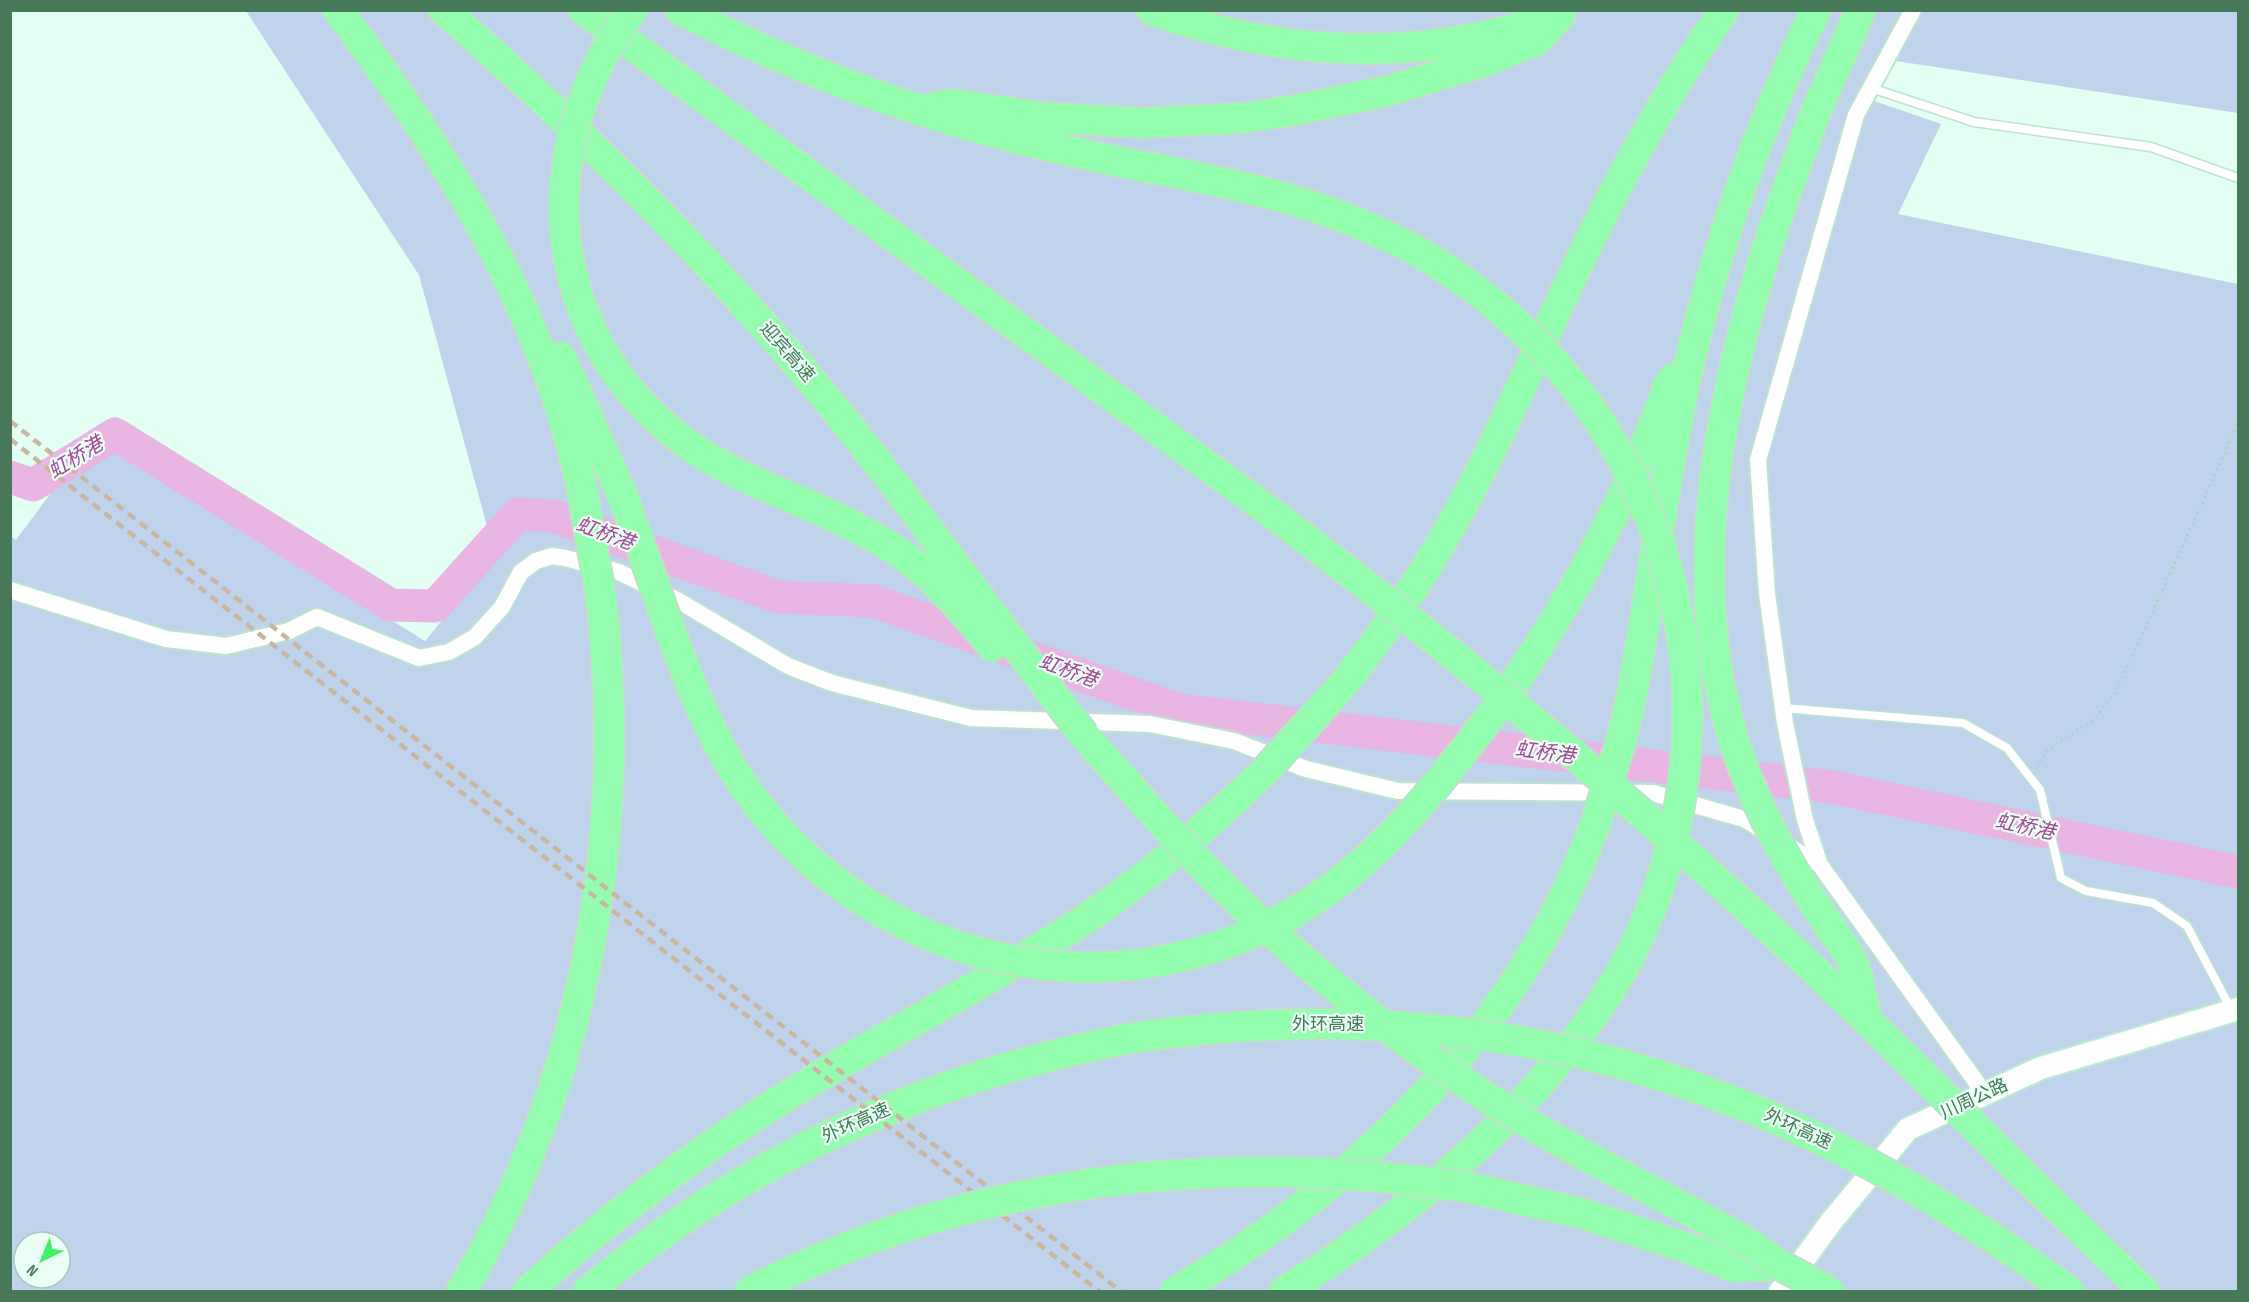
<svg xmlns="http://www.w3.org/2000/svg" width="2249" height="1302" viewBox="0 0 2249 1302" font-family="'Sofia Sans Condensed','Noto Sans SC',sans-serif">
	<style>
		.green { fill: #c0d3ed; fill-rule: evenodd }
		.lines { fill: none; stroke-linecap: round; stroke-linejoin: round }
		.river { stroke: #e9b5e2; stroke-width: 33 }
		.lane-casing { stroke: #bee3cf; stroke-width: 11 }
		.street-casing { stroke: #bee3cf; stroke-width: 20 }
		.secondary-casing { stroke: #bdebd2; stroke-width: 26 }
		.highway-casing { stroke: #cbd9d0; stroke-width: 33 }
		.path { stroke: #9bdbb3; stroke-width: 3; stroke-dasharray: 1.5 4.5; stroke-linecap: butt }
		.lane { stroke: #fff; stroke-width: 8 }
		.street { stroke: #fff; stroke-width: 16 }
		.secondary { stroke: #fff; stroke-width: 22 }
		.highway { stroke: #94feaf; stroke-width: 30 }
		.rail { stroke: #c9b6a0; stroke-width: 4.5; stroke-dasharray: 9 6; stroke-linecap: butt }
		.highway-bridge-casing { stroke: #cbd9d0; stroke-width: 33; stroke-linecap: butt }
		.highway-bridge { stroke: #94feaf; stroke-width: 30 }
		.labels { text-anchor: middle; dominant-baseline: central; stroke-width: 4.5; stroke-linejoin: round; paint-order: stroke }
		.street-label { font-size: 18px; fill: #467958; stroke: #ebfff7 }
		.water-label { font-size: 20px; font-style: italic; fill: #a44695; stroke: #ebfff7 }
	</style>
	<rect width="100%" height="100%" fill="#e3fef3"/>
	<path class="green" d="M246 11H1902L1857 95 1941 124 1898 214 2238 284V1291H11L10 536 16 540 93 436 425 641 495 556 419 275ZM24 1242H60V1278H24Z
		M1917 11H2238V113L1896 61Z"/>
	<g class="lines">
		<path class="river" d="M10 477 33 485 115 434 391 605 435 606 518 514 553 516 779 597 874 601 1179 710 1832 787 2238 872"/>
		<defs>
			<path id="lane" d="M1871 88 1974 122 2151 147 2238 178
				M1783 708 1963 723 2007 748 2040 790 2061 878 2086 891 2153 903 2187 926 2232 1011"/>
			<path id="street" d="M10 590 166 639 226 646 289 631 317 617 419 658 449 652 475 637 502 607 521 572 536 561 552 556 565 558 619 572 679 601 788 666 832 683 971 718 1150 724 1234 741 1306 769 1398 791 1653 793 1744 819 1820 865 1985 1094
				M1820 865 1805 820 1785 723 1767 594 1758 460 1856 115 1913 10"/>
			<path id="secondary" d="M1780 1292 1831 1222 1908 1129 2041 1068 2238 1009"/>
			<path id="highway" d="M338 10C447 154 541 305 581 484
				M444 10C573 123 694 242 805 373 891 474 967 583 1048 688
				M584 10 1272 513
				M681 10C801 72 930 119 1061 149 1132 166 1205 176 1275 195
				M1152 10C1276 55 1411 63 1538 22
				M921 110 952 104 1040 117 1141 123 1241 118 1291 111 1388 91 1483 62 1537 40 1560 15
				M1775 224 1814 116 1861 10
				M561 357 621 492
				M762 485C816 508 875 531 920 568 947 591 969 619 992 646
				M1342 686C1383 635 1420 581 1452 524 1507 428 1547 324 1597 226 1634 151 1677 79 1724 10
				M1632 694C1652 589 1663 482 1686 377 1715 250 1758 127 1816 10
				M1499 705C1570 605 1628 499 1669 384L1674 378
				M1084 735 1147 806
				M1867 1020 1926 1078
				M2022 1173 2145 1292
				M1471 1188 1581 1213 1688 1248 1734 1267 1780 1265
				M461 1292C585 1085 630 829 600 591
				M527 1292C615 1211 713 1140 815 1079 908 1023 1005 973 1096 912 1156 871 1210 824 1263 773
				M588 1292C744 1158 932 1076 1132 1038
				M1175 1292C1360 1183 1522 1027 1596 822
				M1284 1292C1420 1206 1558 1095 1633 950"/>
		</defs>
		<use href="#lane" class="lane-casing"/>
		<use href="#street" class="street-casing"/>
		<use href="#secondary" class="secondary-casing"/>
		<use href="#highway" class="highway-casing"/>
		<path class="path" d="M2038 767C2043 743 2078 735 2094 719 2101 711 2108 702 2115 694L2238 424"/>
		<use href="#lane" class="lane"/>
		<use href="#street" class="street"/>
		<use href="#secondary" class="secondary"/>
		<use href="#highway" class="highway"/>
		<path class="rail" d="M10 421 1122 1292
			M10 439 1100 1292"/>
		<defs>
			<path id="highway-bridge" d="M633 10C534 138 539 317 665 426 694 452 727 469 762 485
				M1275 195C1337 212 1398 236 1451 272 1673 421 1750 709 1633 950
				M1775 224C1714 409 1672 619 1758 803 1776 843 1799 881 1823 917 1831 930 1841 942 1849 954 1859 972 1862 1000 1867 1020
				M581 484 600 591
				M621 492C658 587 689 711 749 793 880 973 1130 1023 1317 898 1390 849 1447 774 1499 705
				M1272 513C1481 670 1678 839 1867 1020
				M1048 688 1084 735
				M1263 773 1342 686
				M1147 806C1257 931 1391 1041 1533 1126 1602 1167 1675 1201 1745 1241 1758 1248 1769 1259 1782 1266 1798 1275 1814 1283 1830 1292
				M1596 822 1621 742 1632 694
				M1132 1038C1489 986 1783 1079 2070 1292
				M1926 1078 2022 1173
				M749 1292C974 1176 1223 1150 1471 1188"/>
		</defs>
		<use href="#highway-bridge" class="highway-bridge-casing"/>
		<use href="#highway-bridge" class="highway-bridge"/>
	</g>
	<g class="labels">
		<g class="street-label">
			<text transform="translate(787 352) rotate(49)">迎宾高速</text>
			<text x="1328" y="1024">外环高速</text>
			<text transform="translate(1974 1099) rotate(-25)">川周公路</text>
			<text transform="translate(856 1123) rotate(-24)">外环高速</text>
			<text transform="translate(1798 1129) rotate(25)">外环高速</text>
		</g>
		<g class="water-label">
			<text transform="translate(76 458) rotate(-32)">虹桥港</text>
			<text transform="translate(605 534) rotate(20)">虹桥港</text>
			<text transform="translate(1068 671) rotate(20)">虹桥港</text>
			<text transform="translate(1545 753) rotate(7)">虹桥港</text>
			<text transform="translate(2025 827) rotate(12)">虹桥港</text>
		</g>
	</g>
	<rect width="2249" height="1302" fill="none" stroke="#467958" stroke-width="24"/>
	<g transform="translate(42 1260) rotate(223)"><circle r="28" fill="#ebfff7" stroke="#a9c9b7" stroke-width="1.5"/>
	<path d="M0-4.5L10 22L0 15L-10 22Z" fill="#3df364"/>
	<text y="-9" font-size="16" font-weight="bold" text-anchor="middle" fill="#467958">N</text>
	</g>
</svg>
